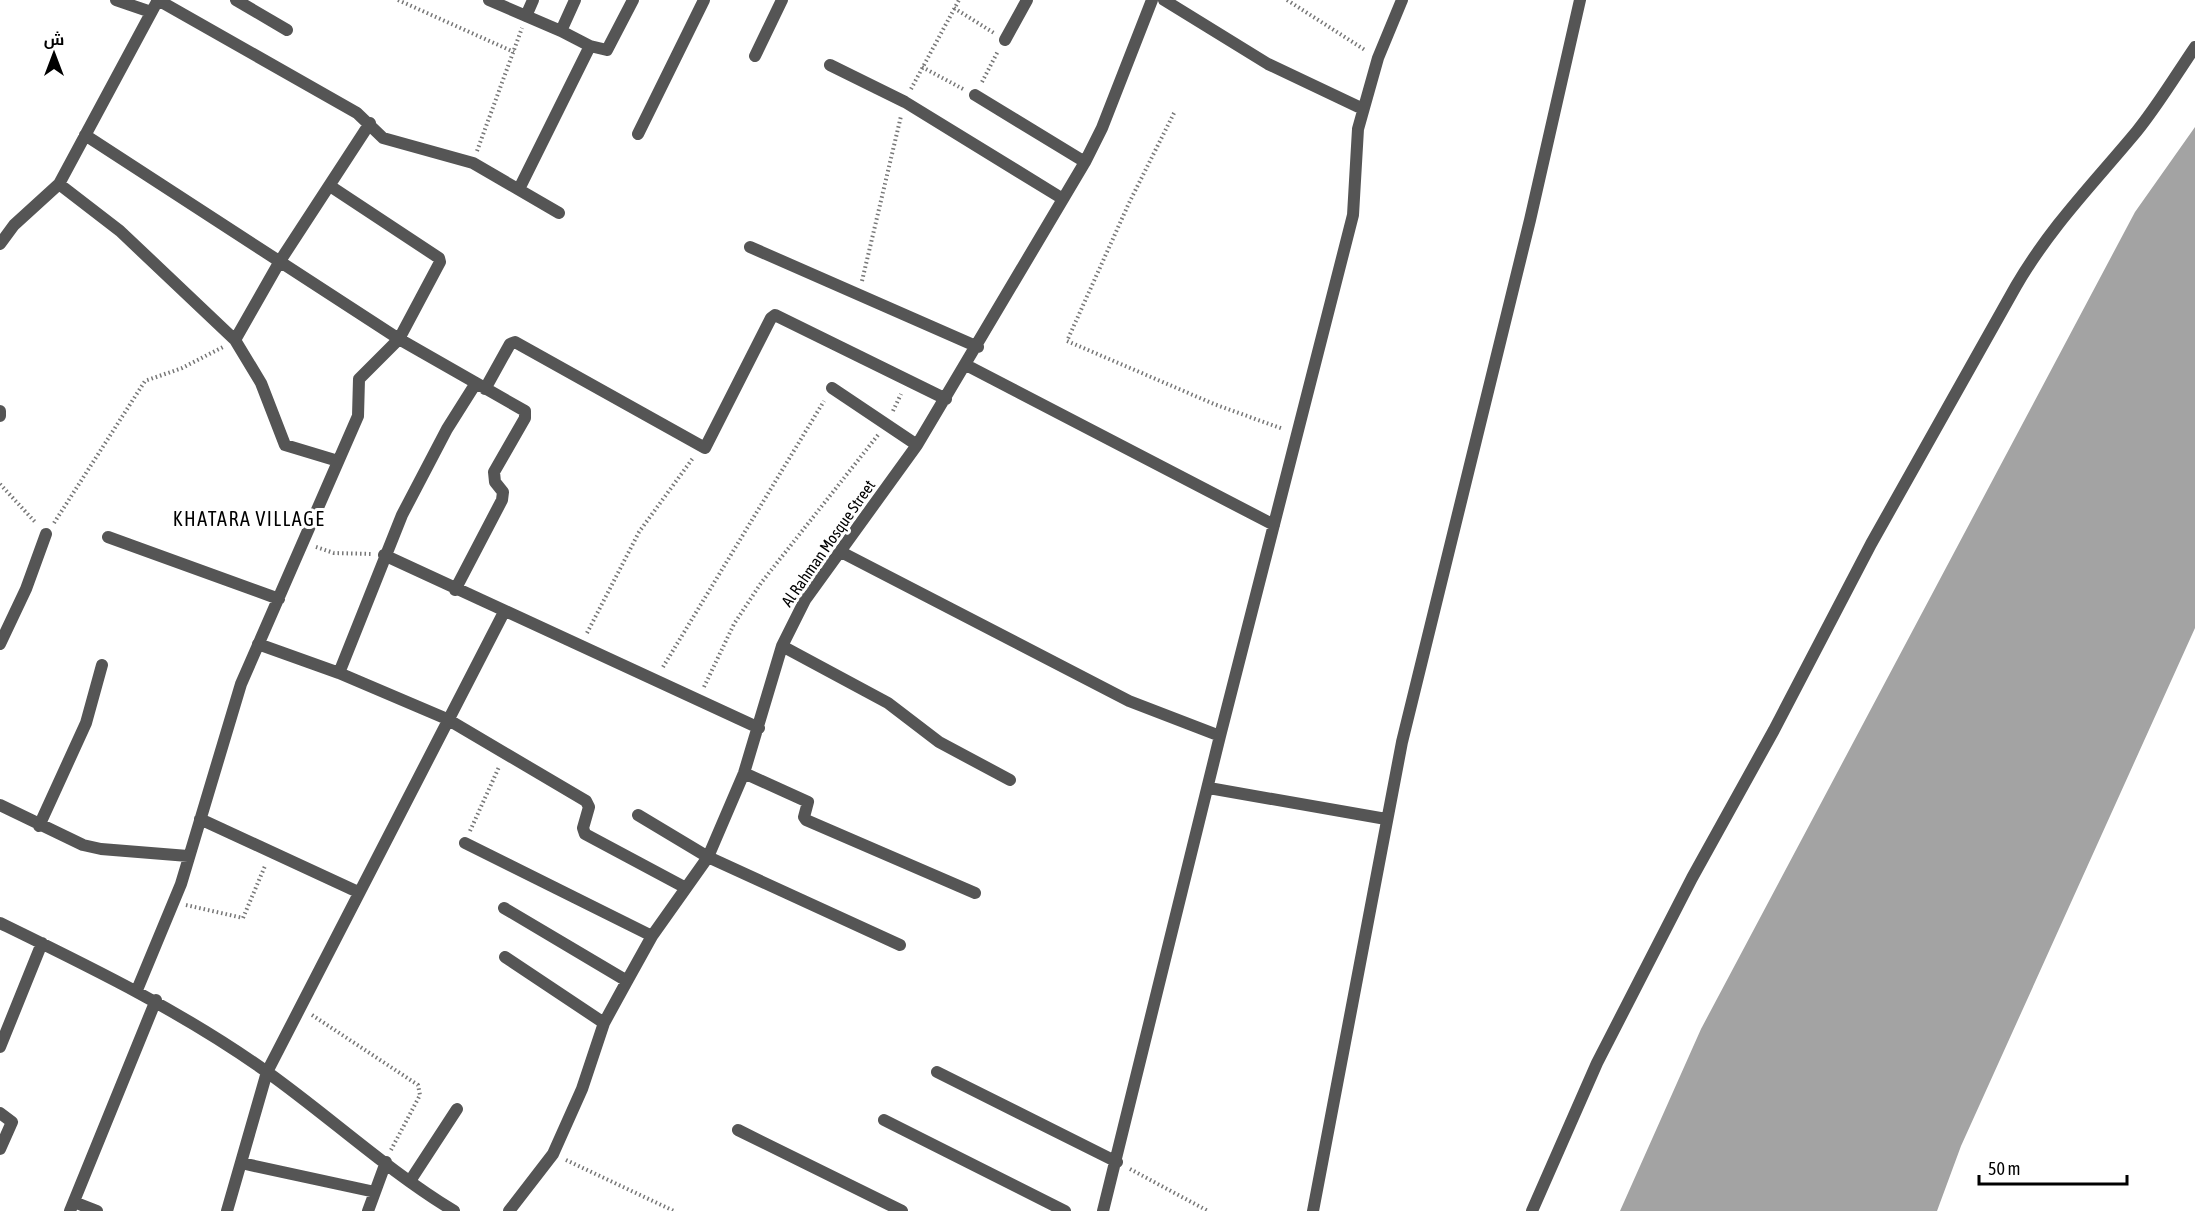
<svg xmlns="http://www.w3.org/2000/svg" width="2195" height="1211" viewBox="0 0 2195 1211" font-family="'Asap Condensed',Cairo,sans-serif">
	<style>
		.water { fill: #a3a3a3 }
		.lines { fill: none; stroke-linecap: round; stroke-linejoin: round }
		.path { stroke: #777; stroke-width: 4; stroke-dasharray: 1.5 3; stroke-linecap: butt }
		.street { stroke: #555; stroke-width: 12 }
		.labels { text-anchor: middle; dominant-baseline: central; stroke-width: 6; stroke-linejoin: round; paint-order: stroke }
		.street-label { font-size: 16px; fill: #000; stroke: #fff }
		.quarter-label { font-size: 20px; letter-spacing: 1.5px; fill: #000; stroke: #fff }
	</style>
	<rect width="100%" height="100%" fill="#fff"/>
	<path class="water" d="M2195 127V628L1961 1146 1937 1211H1620L1701 1029 2135 212Z"/>
	<g class="lines">
		<path class="path" d="M398 0 514 52
			M1287 0 1365 50
			M954 8 994 33
			M922 67 963 89
			M982 82 998 51
			M911 89 959 0
			M1174 113 1129 203 1067 341 1214 404 1283 429
			M477 151 522 28
			M862 281 901 116
			M893 411 901 394
			M0 484 36 523
			M54 523 145 381 182 368 223 347
			M316 547 334 553 371 554
			M587 633 639 532 693 458
			M663 667 824 401
			M704 687 734 624 761 583 878 435
			M470 831 499 767
			M186 905 243 918 265 866
			M312 1015 418 1085 420 1095 391 1150
			M566 1160 674 1211
			M1130 1169 1208 1211"/>
		<path class="street" d="M116 0 151 12
			M158 0 357 113 383 138 473 163 559 213
			M236 0 287 30
			M489 0 561 31 575 0
			M1164 0 1268 64 1363 109
			M526 16 533 0
			M561 31 590 46
			M1005 40 1027 0
			M755 56 782 0
			M830 65 905 102 1063 199
			M975 95 1085 162
			M638 134 704 0
			M85 135 399 339 525 411V418L494 472 495 482 503 492 502 500 455 590
			M59 184 120 231 235 340 261 383 285 445 338 461
			M519 189 590 46 607 50 633 0
			M0 244 14 225 59 184 158 0
			M750 247 978 347
			M235 340 280 261 370 123
			M966 365 1274 525
			M832 388 917 445
			M485 389 510 344 515 342 705 448 771 318 775 315 946 399
			M0 411V416
			M108 537 279 599
			M841 552 1129 701 1220 736
			M384 555 759 728
			M0 644 26 589 46 534
			M258 644 339 673 447 719 586 801 589 807 583 828 585 834 686 888
			M782 646 888 703 939 742 1010 780
			M339 673 402 515 447 429 476 383
			M744 773 808 802 804 817 806 820 975 893
			M1209 788 1386 819
			M0 805 83 845 101 849 188 856
			M638 815 708 857 900 945
			M200 819 358 892
			M39 826 86 723 102 665
			M465 843 652 936
			M504 908 627 981
			M0 923C92 968 183 1012 267 1072 330 1117 388 1171 454 1211
			M505 957 604 1023
			M137 990 181 884 241 684 358 416 359 379 399 339 440 262 439 258 330 186
			M0 1047 42 943
			M937 1072 1117 1162
			M0 1113 12 1122 0 1149
			M884 1120 1065 1211
			M738 1130 902 1211
			M241 1163 375 1192
			M410 1181 457 1109
			M74 1202 97 1211
			M70 1211 156 1000
			M227 1211 267 1072 504 612
			M368 1211 386 1162
			M509 1211 553 1154 582 1089 604 1023 627 981 652 936 708 857 744 773 782 646 805 600 917 445 1085 162 1102 128 1152 0
			M1103 1211 1220 736 1353 215 1358 129 1378 58 1402 0
			M1313 1211 1402 742 1530 220 1580 0
			M1532 1211 1597 1063 1692 878 1774 730 1871 544 2016 286C2051 226 2093 184 2137 131 2158 105 2176 75 2195 47"/>
	</g>
	<g class="labels">
		<g class="street-label">
			<text transform="translate(828 543) rotate(-55)">Al Rahman Mosque Street</text>
		</g>
		<g class="quarter-label">
			<text x="249" y="518">KHATARA VILLAGE</text>
		</g>
	</g>
	<g transform="translate(54 54)" stroke="#ffffff" stroke-width="4.5" paint-order="stroke">
	<path d="M0-4.5L10 22L0 15L-10 22Z" fill="#000000"/>
	<text y="-9" font-size="16" font-weight="bold" text-anchor="middle" fill="#000000">ش</text>
	</g>
	<path d="M1979 1175v9h148v-9" fill="none" stroke="#000000" stroke-width="3"/>
	<text x="1988" y="1175" font-size="18" fill="#000000" stroke="#ffffff" stroke-width="4.5" paint-order="stroke">50 m</text>
</svg>
